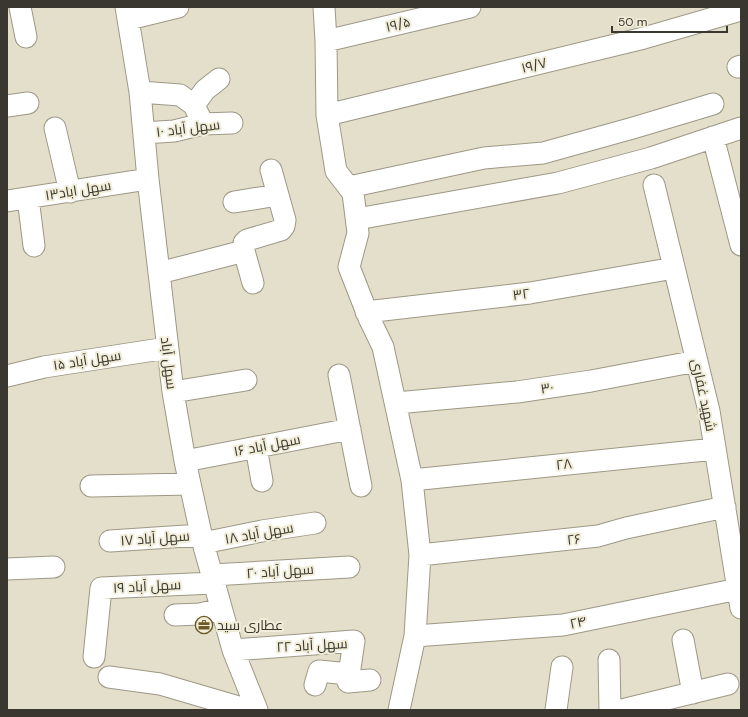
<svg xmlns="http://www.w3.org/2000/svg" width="748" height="717" viewBox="0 0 748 717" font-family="'DM Sans',Cairo,sans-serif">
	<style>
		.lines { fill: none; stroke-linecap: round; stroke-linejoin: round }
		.minor-casing { stroke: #9d9885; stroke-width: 23 }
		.minor { stroke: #fff; stroke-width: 21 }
		.labels { text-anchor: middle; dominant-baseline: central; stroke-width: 4; stroke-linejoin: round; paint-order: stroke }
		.street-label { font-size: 14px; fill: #39372f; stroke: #f1edd8 }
		.poi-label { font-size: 14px; fill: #39372f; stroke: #f1edd8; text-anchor: start }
	</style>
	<rect width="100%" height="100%" fill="#e4dfcb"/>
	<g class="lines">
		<defs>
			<path id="minor" d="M20 7 26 37
				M126 7 140 92 148 179 173 392 185 461 203 543 233 650 257 710
				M324 7 326 41 327 115 336 171 353 193 358 233 349 267 369 318 383 347 412 480 420 555 415 636 399 710
				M129 19 178 7
				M326 41 470 7
				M738 67 741 66
				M140 92 180 95 194 105 203 124
				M194 105 205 90 219 79
				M7 106 28 103
				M327 115 644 38 741 10
				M55 128 70 192
				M144 133 174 131 203 124 232 123
				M713 137 741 245
				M654 185 709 411 741 608
				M349 187 484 158 543 153 633 128 713 104
				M28 198 34 246
				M7 201 148 179
				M234 202 278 195
				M357 219 558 183 651 158 741 128
				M244 251 253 283
				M159 273 244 251V243L247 240 281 230 284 226 285 220 271 170
				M366 312 530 293 674 268
				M339 375 361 486
				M7 376 44 367 167 348
				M173 392 246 380
				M396 403 517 392 591 381 697 361
				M256 447 262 481
				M185 461 350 429
				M412 480 715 449
				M91 486 190 484
				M110 541 201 535
				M203 543 262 531 315 523
				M420 555 598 536 626 528 725 507
				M7 569 54 567
				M212 575 349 567
				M175 615 200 614 221 609
				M415 636 563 625 738 589
				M683 640 693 693
				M233 650 354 641 348 682 370 680
				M94 657 101 588 214 583
				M609 660 610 710
				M109 677 160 684 249 710
				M315 685 319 671 349 674
				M556 710 562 667
				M622 710 728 684"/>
		</defs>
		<use href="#minor" class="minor-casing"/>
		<use href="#minor" class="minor"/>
	</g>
	<defs>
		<symbol id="office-ring" viewBox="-11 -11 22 22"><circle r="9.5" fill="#f1edd8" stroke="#685926" stroke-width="1.5"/><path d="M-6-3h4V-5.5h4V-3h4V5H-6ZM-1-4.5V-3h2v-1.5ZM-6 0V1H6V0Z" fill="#685926"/></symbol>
	</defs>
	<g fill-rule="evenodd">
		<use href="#office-ring" x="194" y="615" width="20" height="20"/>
	</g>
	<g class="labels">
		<g class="street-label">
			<text transform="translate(398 24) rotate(-13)">۱۹/۵</text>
			<text transform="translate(534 65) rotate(-14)">۱۹/۷</text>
			<text transform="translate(188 128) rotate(-7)">سهل آباد ۱۰</text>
			<text transform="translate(78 190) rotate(-9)">سهل اباد۱۳</text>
			<text transform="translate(521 294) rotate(-7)">۳۲</text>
			<text transform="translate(87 360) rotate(-9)">سهل آباد ۱۵</text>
			<text transform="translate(169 363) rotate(83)">سهل آباد</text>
			<text transform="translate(547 388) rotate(-8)">۳۰</text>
			<text transform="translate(704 395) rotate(78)">شهید غفاری</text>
			<text transform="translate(267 445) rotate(-11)">سهل آباد ۱۶</text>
			<text transform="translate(564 464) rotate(-6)">۲۸</text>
			<text transform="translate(259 533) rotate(-10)">سهل آباد ۱۸</text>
			<text transform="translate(155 538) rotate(-4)">سهل آباد ۱۷</text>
			<text transform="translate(574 539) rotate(-6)">۲۶</text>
			<text transform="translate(280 571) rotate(-4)">سهل آباد ۲۰</text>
			<text transform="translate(147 586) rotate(-3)">سهل آباد ۱۹</text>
			<text transform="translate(578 622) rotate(-12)">۲۴</text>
			<text transform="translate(312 645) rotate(-3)">سهل آباد ۲۲</text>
		</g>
		<g class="poi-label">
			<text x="217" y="625">عطاری سید</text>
		</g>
	</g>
	<rect width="748" height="717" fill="none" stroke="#39372f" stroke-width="16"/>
	<path d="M612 26v6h115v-6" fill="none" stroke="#39372f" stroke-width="2"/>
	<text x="618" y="26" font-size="12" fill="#39372f" stroke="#f1edd8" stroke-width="3" paint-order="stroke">50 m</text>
</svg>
